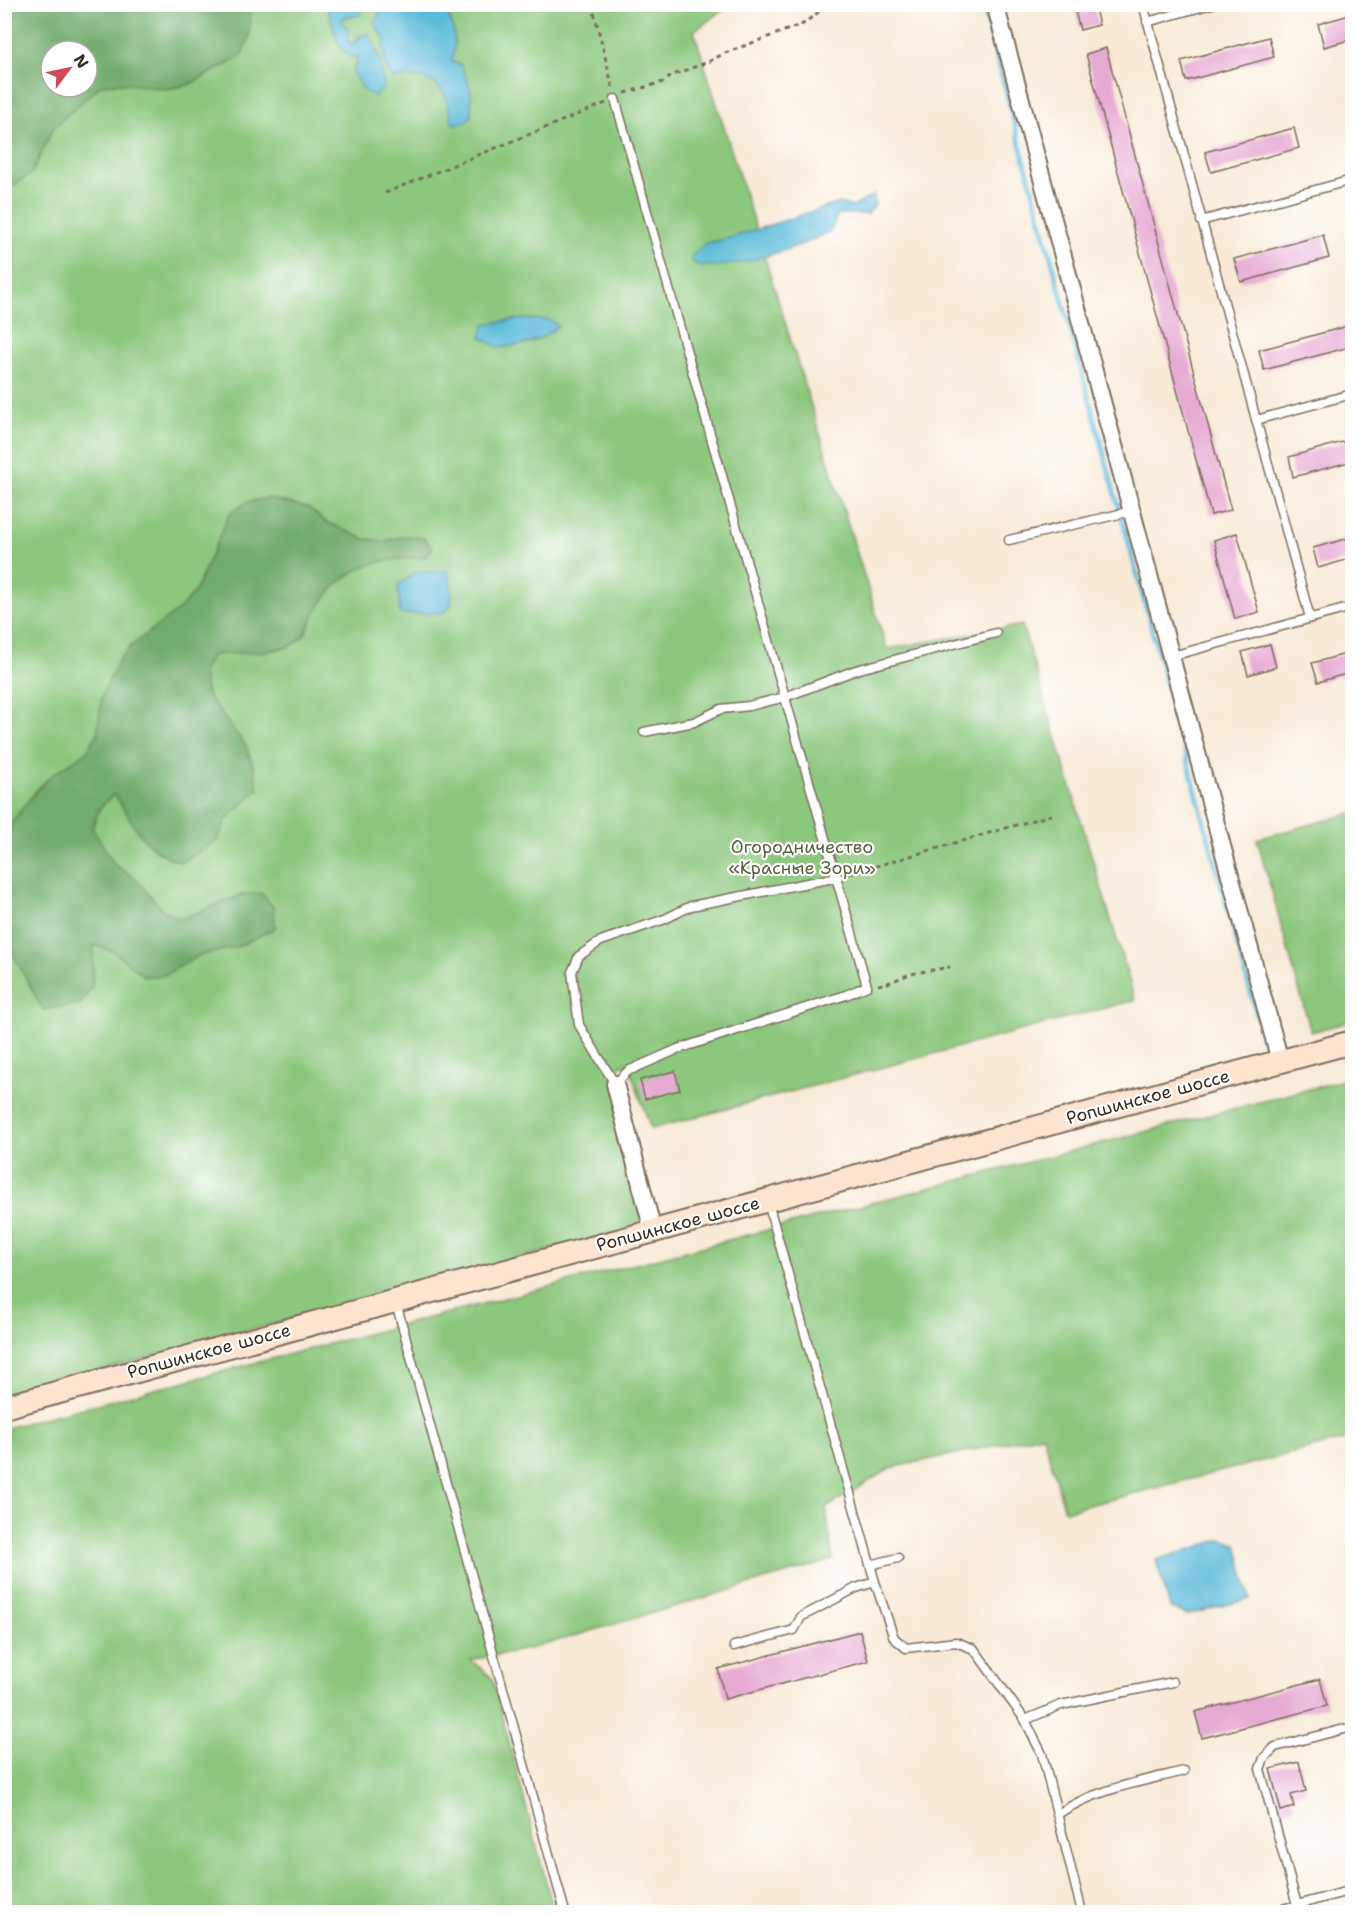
<svg xmlns="http://www.w3.org/2000/svg" width="1357" height="1917" viewBox="0 0 1357 1917" font-family="'Shantell Sans',sans-serif">
	<style>
		.green { fill: #8bc77d; stroke: #63784e; stroke-width: 1.5; fill-rule: evenodd }
		.forest { fill: #70ac6c; stroke: #566b45; stroke-width: 1.5; fill-rule: evenodd }
		.water { fill: #5abad9; stroke: #4a727c; stroke-width: 1.5 }
		.lines { fill: none; stroke-linecap: round; stroke-linejoin: round }
		.stream { stroke: #5abad9; stroke-width: 4.5 }
		.building { fill: #e7aad3 }
		.lane-casing { stroke: #7d6d5f; stroke-width: 11 }
		.street-casing { stroke: #7d6d5f; stroke-width: 20 }
		.secondary-casing { stroke: #7d6d5f; stroke-width: 26 }
		.path { stroke: #7d6d5f; stroke-width: 3; stroke-dasharray: 4.5 4.5; stroke-linecap: butt }
		.lane { stroke: #fff; stroke-width: 8 }
		.street { stroke: #fff; stroke-width: 16 }
		.secondary { stroke: #fde4d0; stroke-width: 22 }
		.labels { text-anchor: middle; dominant-baseline: central; stroke-width: 4.5; stroke-linejoin: round; paint-order: stroke }
		.park-label { font-size: 18px; fill: #57613f; stroke: #fff }
		.street-label { font-size: 18px; fill: #3b2a1e; stroke: #fff }
	</style>
	<rect width="100%" height="100%" fill="#fff"/>
	<filter id="ink" filterUnits="userSpaceOnUse"><feTurbulence type="fractalNoise" baseFrequency=".0167" numOctaves="2"/><feDisplacementMap in="SourceGraphic" scale="12" xChannelSelector="R" yChannelSelector="G"/><feConvolveMatrix kernelMatrix="1 2 1 2 8 2 1 2 1" color-interpolation-filters="sRGB"/></filter>
	<filter id="wash" filterUnits="userSpaceOnUse"><feTurbulence type="fractalNoise" baseFrequency=".008" numOctaves="4" result="noise"/><feDisplacementMap in="SourceGraphic" scale="24" xChannelSelector="R" yChannelSelector="G"/><feGaussianBlur stdDeviation="1.35" result="paint"/><feColorMatrix in="noise" values="0 0 0 0 0 0 0 0 0 0 0 0 0 0 0 0 0 1.4 0 .05"/><feComposite in="paint" operator="in"/></filter>
	<g filter="url(#wash)">
		<rect width="100%" height="100%" fill="#f8ead7"/>
		<path class="green" d="M5 5H730L694 31 887 649 1022 625 1135 1000 651 1129 628 1063 614 1069 654 1222 5 1396ZM51 51H87V87H51Z
			M1352 813V1021L1311 1032 1257 839Z
			M1352 1078V1438L1065 1511 1043 1435 890 1468 826 1508 833 1560 533 1648 471 1660 492 1678 554 1912H5V1428Z"/>
		<path class="forest" d="M5 4 251 5 249 37 241 57 188 85 166 89 121 83 101 85 54 127 32 173 5 191ZM51 51H87V87H51Z
			M267 498 309 508 326 522 365 539 386 541 405 536 424 538 432 548 426 557C376 560 345 564 317 610 310 621 307 637 294 644 279 653 231 653 212 655L203 672 207 695 246 746 254 768 258 789 226 820 218 840 181 863C140 847 137 828 114 794L100 808 92 828 115 865 135 878 163 910 181 919 241 895 261 893 274 908 275 928 237 947 198 956 163 976H144L113 951 94 945 92 986 81 1004 43 1010 5 939V841L8 838 13 820 37 790 52 775 85 753 97 735 102 695 119 660 132 645 181 608 196 590 230 512 248 502Z"/>
		<path class="water" d="M327 5H362L360 15 344 17 342 23 349 30 347 40 351 46 359 37 368 33C378 48 383 70 384 88L375 96 365 92 353 73 357 57 349 56 338 43Z
			M438 5C455 15 458 44 451 61L461 65 471 90V116L465 123 453 124C450 115 449 104 445 96 436 76 411 74 393 79 384 67 381 55 385 40L374 21 380 15 377 5Z
			M874 195 875 205 868 214H838L831 231C804 246 722 275 693 263L691 257 706 243 723 240 839 203 853 207Z
			M520 319 550 320 558 326 543 337 529 343 499 348 481 337 485 324Z
			M448 571 452 590 451 606 443 613 400 614 398 585 416 572Z
			M1222 1539 1237 1544 1250 1599 1187 1615 1170 1608 1156 1560Z"/>
		<g class="lines">
			<path class="stream" d="M982 4 1265 1046"/>
		</g>
		<g id="blocks">
			<path class="building" d="M1073 4H1094L1099 25 1080 30Z
				M1353 14V39L1324 47 1318 24Z
				M1269 37 1274 57 1186 81 1181 61Z
				M1106 48 1231 510 1211 515 1086 54Z
				M1294 128 1299 148 1211 172 1205 152Z
				M1323 235 1329 258 1241 282 1234 259Z
				M1348 326 1353 346 1264 370 1259 350Z
				M1353 439V461L1293 477 1289 457Z
				M1237 533 1259 612 1235 619 1214 540Z
				M1353 537V558L1318 568 1313 548Z
				M1270 644 1276 667 1248 675 1242 652Z
				M1353 652V672L1318 682 1312 663Z
				M675 1071 680 1090 645 1099 640 1080Z
				M860 1631 868 1661 725 1699 718 1669Z
				M1320 1679 1327 1706 1202 1738 1195 1712Z
				M1299 1762 1306 1791 1291 1795 1294 1807 1281 1811 1270 1769Z"/>
		</g>
	</g>
	<g filter="url(#ink)">
		<use href="#blocks" fill-opacity="0" stroke="#7d6d5f" stroke-width="1.5"/>
		<g class="lines">
			<defs>
				<path id="lane" d="M1143 4 1310 618
					M1147 22 1212 4
					M615 99 867 986 846 995 678 1049 628 1071 615 1084 579 1025 572 972 579 956 601 941 665 919 691 906 838 877
					M1201 221 1352 180
					M1256 420 1352 394
					M1009 540 1132 511
					M1172 656 1352 607
					M644 732 694 722 721 709 749 706 785 697 856 670 996 633
					M768 1203 875 1582 894 1638 906 1648 956 1642 974 1649 1025 1720 1042 1754 1082 1912
					M396 1303 565 1912
					M870 1565 898 1558
					M734 1646 794 1630 801 1617 856 1588 875 1582
					M1025 1720 1061 1705 1173 1682
					M1058 1814C1095 1789 1141 1782 1184 1771
					M1297 1905 1260 1769 1264 1758 1275 1747 1352 1727
					M1271 1912 1352 1890"/>
				<path id="street" d="M995 4 1280 1061
					M615 1084 653 1231"/>
				<path id="secondary" d="M4 1407 1352 1042"/>
			</defs>
			<use href="#lane" class="lane-casing"/>
			<use href="#street" class="street-casing"/>
			<use href="#secondary" class="secondary-casing"/>
			<path class="path" d="M592 4 613 89
				M625 93 663 82 673 75 708 62 725 53 803 24 829 4
				M385 193 606 103
				M849 874 1054 814
				M878 985 888 983 910 974 950 967"/>
			<use href="#lane" class="lane"/>
			<use href="#street" class="street"/>
			<use href="#secondary" class="secondary"/>
		</g>
	</g>
	<g class="labels">
		<g class="park-label">
			<text x="802" y="847">Огородничество<tspan x="802" dy="21">«Красные Зори»</tspan></text>
		</g>
		<g class="street-label">
			<text transform="translate(1148 1097) rotate(-15)">Ропшинское шоссе</text>
			<text transform="translate(678 1224) rotate(-15)">Ропшинское шоссе</text>
			<text transform="translate(209 1351) rotate(-15)">Ропшинское шоссе</text>
		</g>
	</g>
	<rect width="1357" height="1917" fill="none" stroke="#fff" stroke-width="24"/>
	<g transform="translate(69 69) rotate(58)"><circle r="28" fill="#ffffff" stroke="#b1aaa5" stroke-width="1.5"/>
	<path d="M0-4.5L10 22L0 15L-10 22Z" fill="#d1495b"/>
	<text y="-9" font-size="16" font-weight="bold" text-anchor="middle" fill="#3b2a1e">N</text>
	</g>
</svg>
